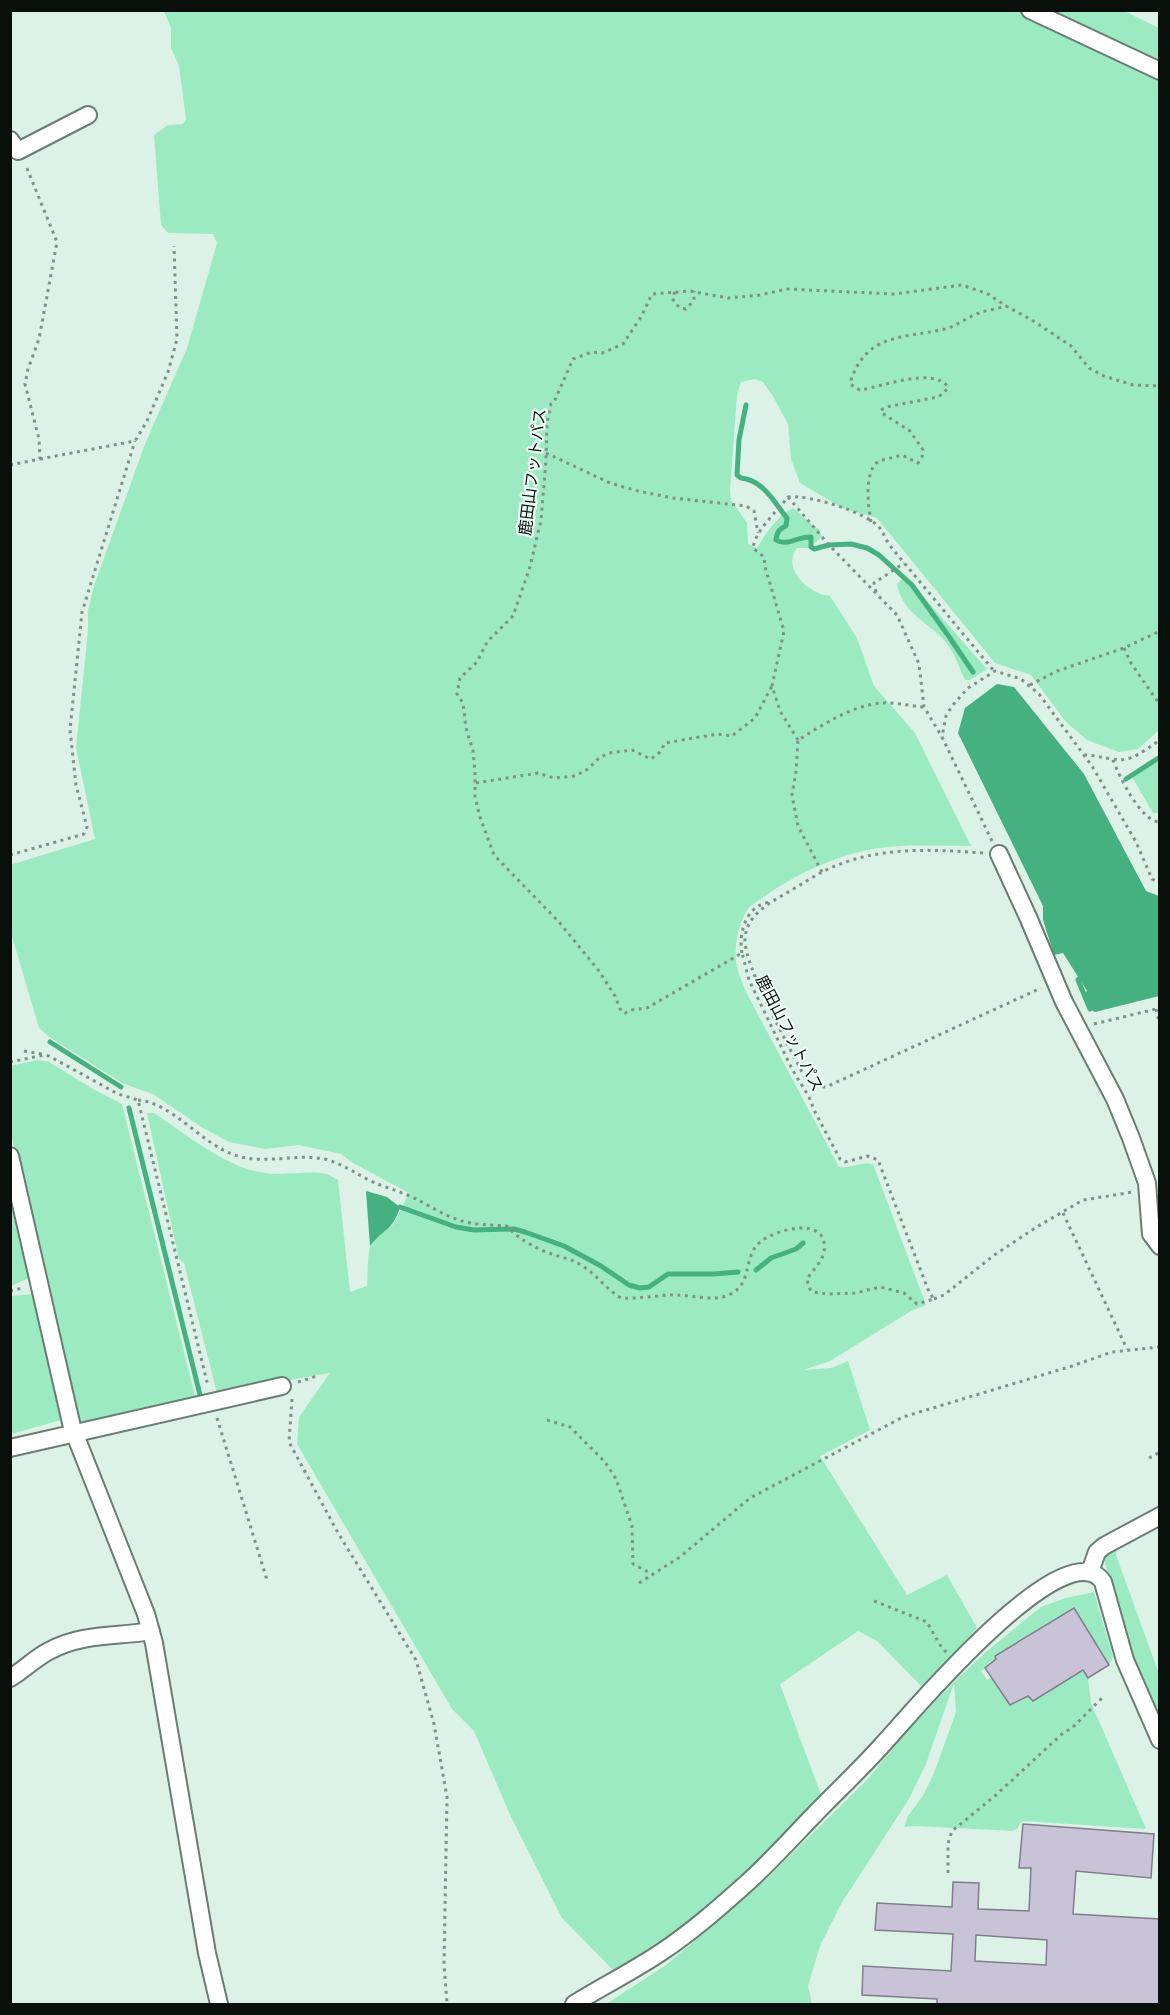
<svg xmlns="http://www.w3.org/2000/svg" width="1170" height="2015" viewBox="0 0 1170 2015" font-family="'Source Serif 4','Noto Sans JP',serif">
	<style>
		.green { fill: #9ceac2 }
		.water { fill: #45b181 }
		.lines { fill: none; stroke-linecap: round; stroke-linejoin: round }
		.stream { stroke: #45b181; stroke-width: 5 }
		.building { fill: #c8c3d7; stroke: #817c8e; stroke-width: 1.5; fill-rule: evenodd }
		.minor-casing { stroke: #6a7d73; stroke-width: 20 }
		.path { stroke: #819188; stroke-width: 3; stroke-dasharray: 3 4.5; stroke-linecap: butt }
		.minor { stroke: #fff; stroke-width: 16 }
		.labels { text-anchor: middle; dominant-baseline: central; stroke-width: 4.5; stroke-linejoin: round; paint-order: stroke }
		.street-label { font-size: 16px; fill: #09100c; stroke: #edfef4 }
	</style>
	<rect width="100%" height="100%" fill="#dcf2e6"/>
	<path class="green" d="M1122 10 1159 28V730L1138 749 1119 752 1087 740 1066 722 1031 675 995 663 877 518 842 508 800 483 791 459 788 424 774 398 763 382 754 379 741 382 737 395 730 491 731 500 747 523 748 544 757 548C766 533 777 516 793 508 803 515 809 524 819 529L822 537 808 548H797C781 569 809 594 830 596L857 638 874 686 915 733 971 846C940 846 909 844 879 848 838 854 796 874 762 898 758 901 751 905 748 909 738 923 733 950 737 967 739 975 743 984 746 992L839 1167C853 1169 860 1161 873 1164L926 1305 911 1311 830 1361 803 1370 831 1368 848 1361 870 1430 820 1456 907 1595 947 1575 977 1628 923 1688 877 1641 858 1631 780 1684 821 1795C770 1848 718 1901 657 1945 644 1954 628 1962 614 1971L562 1918 511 1817 474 1731 452 1709 297 1444 299 1417 330 1373 217 1393 184 1263 179 1259 147 1113H154C186 1134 226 1168 265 1173 283 1176 311 1170 326 1174 330 1175 334 1178 338 1180L350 1292 367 1286C368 1274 367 1258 370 1247 373 1238 387 1231 394 1223 397 1219 406 1198 409 1193L353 1163 341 1154 299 1145 265 1149 229 1142 203 1128 153 1094 124 1084 51 1038 39 1028 11 933 10 865 95 839 76 748 88 631V610L95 583 145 444 187 348 217 243 213 234 168 233 161 225 154 135 168 125 183 124 186 119 179 66 171 48V28L164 11Z
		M905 576 987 669 970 680H965C959 667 954 652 945 641 927 621 903 614 897 584Z
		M1159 757 1160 813H1153L1131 775Z
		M37 1060 49 1062 93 1089 122 1104 196 1400 83 1427 78 1423 11 1134 10 1066Z
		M10 1185 29 1278 11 1286H10Z
		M33 1294 61 1420 11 1434V1296Z
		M1159 1524V1528L1117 1549 1116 1555 1159 1674V1721L1133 1659 1104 1559 1106 1554Z
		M1094 1592 1113 1657 1109 1665 1074 1608 995 1656 996 1659 988 1663 990 1665 981 1671 987 1680 991 1678 1011 1705 1028 1696 1033 1701 1083 1670 1088 1678 1091 1703 1146 1829 1023 1821 1020 1823 1017 1829 1013 1831 915 1826 904 1827 908 1816 924 1794 934 1773 956 1712 954 1683 926 1764 909 1799 841 1904 820 1946 808 1986 812 2004H606L666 1965 760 1885 867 1780 910 1728 955 1681 987 1651 1041 1607 1066 1598Z"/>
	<path class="water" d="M997 684 1014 687 1084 774 1146 891 1159 896V996L1095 1012 1090 1009 1085 993 1087 991 1063 953 1054 955 1043 920V906L958 733 965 708Z
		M366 1191 387 1197 400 1207C393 1231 383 1229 370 1246Z"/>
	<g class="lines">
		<path class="stream" d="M746 405 739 440 737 475 741 478C763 480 774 502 787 518L786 526C779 529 777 532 776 540 787 547 798 536 811 537V547L814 549 829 545 851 544 867 548 879 555 912 585 950 638 973 672
			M1126 779 1160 757
			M1083 976 1078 980 1090 1009
			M50 1042 121 1087
			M129 1108 200 1395
			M400 1207 456 1227 474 1230 514 1229 525 1232 564 1246 601 1266 629 1285 640 1288 649 1287 668 1274H714L738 1272
			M1160 1217 1158 1225 1160 1227
			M756 1270 771 1258 796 1249 803 1243"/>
	</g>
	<path class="building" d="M1074 1608 1109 1665 1088 1678 1083 1670 1033 1701 1028 1696 1010 1705 985 1668 996 1659 995 1656Z
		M1023 1824 1154 1834 1151 1878 1076 1871 1073 1914 1160 1919V2004H937V1999L862 1995 863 1966 951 1971 953 1934 875 1930 877 1903 952 1907 953 1882 979 1883 978 1909 1029 1911 1031 1868H1019ZM976 1935 1047 1940 1046 1965 975 1961Z"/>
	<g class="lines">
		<defs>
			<path id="minor" d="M1030 10 1160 71
				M10 140 18 151 88 115
				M999 854 1028 917 1064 1002 1115 1099 1131 1138 1147 1183 1151 1234 1160 1246
				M10 1156 72 1427 146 1614 154 1643 207 1953 219 2004
				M10 1448 282 1386
				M1090 1572 1097 1552 1104 1546 1160 1516
				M10 1678C24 1670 35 1658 49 1651 82 1633 116 1637 151 1631
				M574 2004C603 1986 635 1970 663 1951 693 1931 721 1906 748 1882 770 1862 790 1840 811 1818 835 1793 861 1769 884 1743 909 1716 1066 1527 1103 1582L1125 1660 1160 1740"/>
		</defs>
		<use href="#minor" class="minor-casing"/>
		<path class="path" d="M675 292 672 298C676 304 678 308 686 309L694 300V291
			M546 453 610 483 638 491 673 498 746 506 754 511 758 533
			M40 459 135 441 147 421 168 372 177 339 174 246
			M10 465 40 459 39 439 25 384 28 369 39 339 57 242 26 166
			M788 497 829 545 897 615 919 664 924 707 942 737
			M871 522C868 503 865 482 874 465L879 461 902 455 918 463 922 457 923 450 910 431 882 413 881 410 886 407 938 397 944 393 948 387C933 366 882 387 860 390L854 387 850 383C866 332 903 339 945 329 957 326 967 317 979 313 987 310 997 309 1006 306
			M876 592 874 583 904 563
			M1124 648 1131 663 1160 705
			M1030 685 1057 671 1124 648 1160 631
			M798 740 780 711 772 686 784 631 765 567 764 557 753 548C755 531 777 511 788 497 807 494 866 512 879 527 884 533 886 541 891 547L994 671
			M1084 755C1095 755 1103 758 1113 759 1131 763 1145 750 1160 740
			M1113 760C1119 776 1141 822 1160 822
			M476 783 538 773 554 778 575 776 588 769 599 758 609 753 632 750 651 759 660 752 665 743 717 734 732 736 755 718 772 686
			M992 841 942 737 946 716 952 706 968 688 995 671 1021 679 1039 694 1092 766 1136 842 1152 879 1160 883
			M983 853C928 849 873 846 822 872 809 879 796 888 783 895 766 905 747 916 745 938 743 965 790 1048 804 1076 810 1084 816 1087 826 1087L1041 988
			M10 855 84 834 87 827 76 785 70 730 82 612 135 441
			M822 872 798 826 792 795 796 772 798 740C823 725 850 706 881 703 895 702 910 706 924 707
			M742 953C738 932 747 904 771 902
			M1156 1009 1160 1026
			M1094 1024 1160 1008
			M24 1051 42 1054
			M10 1062 44 1055 49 1056 118 1094 138 1100 208 1386
			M138 1100C172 1103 200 1142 232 1154 261 1166 294 1153 324 1159 342 1163 356 1174 373 1182 387 1188 402 1192 416 1199 432 1207 448 1218 466 1222 479 1225 493 1225 507 1226 517 1238 532 1246 546 1252 558 1257 570 1258 581 1265 596 1274 606 1289 621 1298 639 1299 657 1295 675 1295 691 1295 711 1301 726 1296 753 1287 743 1259 758 1244 773 1229 830 1214 824 1252 822 1262 812 1271 807 1279L809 1288 813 1292 828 1294 856 1293 880 1287 904 1293 917 1304 934 1299 929 1292 878 1160 868 1156 845 1162 840 1159 815 1112 809 1097 792 1069 749 980 742 953 647 1008 631 1010 625 1013 621 1011 615 996 599 971 559 922 494 855 480 817 475 797V772L473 751 466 728 463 703 457 694 460 678 477 662 487 642 513 616 530 567 541 520 546 461 547 423 551 404 554 402 573 359 592 352 602 353 623 344 641 317 652 294 690 291 728 298 760 295 787 289 894 294 962 285 988 294 1006 306 1032 320 1071 346 1089 368 1104 376 1133 385 1160 386
			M1063 1213 1127 1349
			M10 1291 23 1288
			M934 1299 944 1295 993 1256 1035 1228 1083 1200 1133 1192
			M298 1382 317 1376
			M292 1399 289 1442 338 1533 416 1660 434 1724 447 1797 444 1964 447 2004
			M217 1418 267 1580
			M547 1420 570 1427 605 1462 616 1479 632 1526 633 1564 652 1574
			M1149 1458 1160 1452
			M639 1583 680 1557 750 1498 903 1417 1072 1366 1112 1352 1160 1347
			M874 1601 927 1622 940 1645 947 1653
			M948 1873V1843L952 1831 996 1795 1063 1733 1072 1728 1103 1697"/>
		<use href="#minor" class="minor"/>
	</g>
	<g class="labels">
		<g class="street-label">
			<text transform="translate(532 472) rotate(-83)">鹿田山フットパス</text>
			<text transform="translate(790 1033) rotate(63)">鹿田山フットパス</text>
		</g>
	</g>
	<rect width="1170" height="2015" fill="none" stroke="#09100c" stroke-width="24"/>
</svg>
